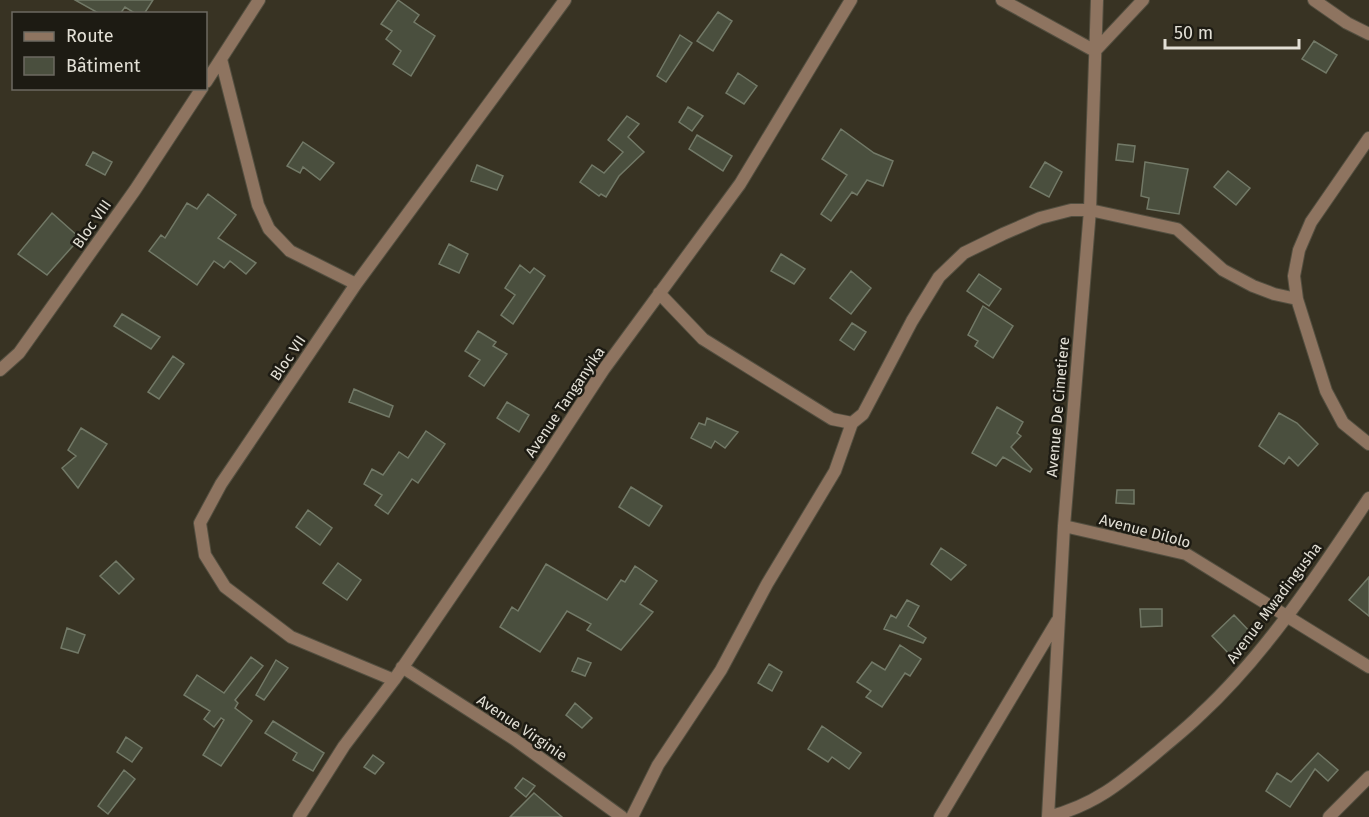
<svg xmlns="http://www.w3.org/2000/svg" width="1369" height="817" viewBox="0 0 1369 817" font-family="'Fira Sans',sans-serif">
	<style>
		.building { fill: #4a4f3e; stroke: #727967; stroke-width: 1.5 }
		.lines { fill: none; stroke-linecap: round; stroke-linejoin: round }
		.minor-casing { stroke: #534f40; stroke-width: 14 }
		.minor { stroke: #8e7460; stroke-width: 12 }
		.labels { text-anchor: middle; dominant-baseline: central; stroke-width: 5; stroke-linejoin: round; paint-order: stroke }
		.street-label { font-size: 15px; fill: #e3e0d6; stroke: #1d1b13 }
	</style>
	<rect width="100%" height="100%" fill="#383323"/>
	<path class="building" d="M75 0H153L144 14H136L125 7 120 14H100Z
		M398 0 419 15 414 22 435 36 411 76 393 64 401 51 386 39 392 31 381 24Z
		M718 12 732 21 713 51 697 41Z
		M680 35 692 43 666 82 657 76Z
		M1314 41 1337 55 1326 73 1302 59Z
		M738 73 757 86 744 104 726 93Z
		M688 107 703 116 692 131 679 122Z
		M627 116 639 124 628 137 644 152 619 176 606 197 601 194 599 196 580 182 592 165 604 173 623 152 608 140Z
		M841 129 874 153 893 161 883 186 867 180 857 195 852 192 831 221 821 214 847 175 822 159Z
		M697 135 732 156 723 171 689 149Z
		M303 142 334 163 320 180 303 167 300 173 287 166Z
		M1118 144 1135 146 1133 162 1116 160Z
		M93 152 112 162 105 175 86 165Z
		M1045 162 1062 172 1049 197 1030 187Z
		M1145 162 1188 169 1179 214 1147 209 1149 198 1141 196Z
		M477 165 503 176 497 190 471 181Z
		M1228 171 1250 188 1236 205 1214 187Z
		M208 194 236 215 218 238 256 263 246 274 230 261 224 268 214 261 197 285 149 251 161 235 165 238 187 203 197 209Z
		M52 213 80 238 47 275 18 254Z
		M449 244 468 254 459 273 439 264Z
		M781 254 805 269 794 284 771 271Z
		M520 265 530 273 534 268 545 276 513 324 501 315 515 295 505 288Z
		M851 271 871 288 851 314 830 298Z
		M979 274 1001 289 989 306 967 291Z
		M983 306 1013 326 993 358 975 346 978 341 968 335Z
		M122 314 160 337 151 349 114 326Z
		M852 323 866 332 854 350 840 340Z
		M478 331 496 342 493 346 507 354 484 386 469 376 480 360 465 351Z
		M173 356 184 364 159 399 148 392Z
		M354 389 393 406 389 417 349 402Z
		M507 402 529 415 519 432 497 418Z
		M997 407 1023 422 1017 433 1021 436 1011 447 1032 469 1030 472 1003 457 996 466 972 453Z
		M1279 413 1297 423 1318 444 1298 466 1289 457 1284 464 1259 446Z
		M707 418 738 432 725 448 715 441 711 448 691 438 699 423 705 425Z
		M81 428 107 444 78 488 62 468 76 456 68 450Z
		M426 431 445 444 418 483 412 479 388 514 375 505 382 495 364 484 372 469 383 475 399 452 408 458Z
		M631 487 662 506 649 526 619 507Z
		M1117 490H1134V504L1116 503Z
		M308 510 332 528 320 545 296 527Z
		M941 548 966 565 951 580 931 564Z
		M116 561 134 579 119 594 100 576Z
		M338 563 361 580 347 600 323 583Z
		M546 564 607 600 621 580 625 582 635 566 657 581 640 604 653 612 621 650 587 630 591 624 567 611 540 652 500 627 512 607 518 611Z
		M1369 577V616L1349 600Z
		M907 600 919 606 908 626 926 638 923 643 884 629 891 615 896 618Z
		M1140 609H1162V626L1141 627Z
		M1234 615 1253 635 1231 656 1212 636Z
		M67 628 85 635 78 653 61 648Z
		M900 645 921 659 910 676 905 673 882 707 866 697 871 691 857 682 872 662 885 670Z
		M251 657 263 666 235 700 238 703 235 708 252 721 221 766 203 755 224 720 221 718 214 727 204 719 210 711 184 695 197 675 224 693Z
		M578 658 591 663 585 676 572 671Z
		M276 660 288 668 264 700 256 695Z
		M769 664 782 672 772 691 758 683Z
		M575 703 592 718 582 728 566 715Z
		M273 721 324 753 313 771 293 760 297 753 265 733Z
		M822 726 861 753 849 769 832 757 828 762 808 749Z
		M126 737 142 748 132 762 117 752Z
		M1318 753 1338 770 1328 781 1315 769 1290 807 1266 791 1277 773 1291 782Z
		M373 755 384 763 375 774 364 767Z
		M124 770 135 779 108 814 98 806Z
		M523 778 535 786 526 797 515 788Z
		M534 793 562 817H510Z"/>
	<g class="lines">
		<defs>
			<path id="minor" d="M1002 0 1095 51 1143 0
				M1314 0 1347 23 1369 34
				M221 59 258 205 269 229 290 251 356 284
				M206 82 259 0
				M1369 138 1311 222 1299 250 1294 276 1297 299 1326 391 1343 423 1369 444
				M659 293 703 339 832 419 852 423 863 414 912 321 939 277 964 253 1003 234 1040 218 1071 210H1090L1177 229 1223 270 1253 286 1274 294 1297 299
				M0 370 19 353 135 190 202 88
				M1064 526 1186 554 1369 667
				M402 667 514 739 622 817
				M394 680 291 637 225 587 205 555 200 523 221 484 356 284 565 0
				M299 817 344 746 394 680 541 465 604 369 740 184 851 0
				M632 817 658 765 721 670 767 584 835 471 852 423
				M940 817 1057 621
				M1048 817 1064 526 1090 210 1097 0
				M1048 817C1096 805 1123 781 1160 750 1174 738 1188 727 1201 714 1266 654 1320 571 1369 498
				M1329 817 1369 777"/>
		</defs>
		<use href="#minor" class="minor-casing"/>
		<use href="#minor" class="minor"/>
	</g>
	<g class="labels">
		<g class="street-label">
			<text transform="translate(92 224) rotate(-55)">Bloc VIII</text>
			<text transform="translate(288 358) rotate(-56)">Bloc VII</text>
			<text transform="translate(565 402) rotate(-56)">Avenue Tanganyika</text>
			<text transform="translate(1058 407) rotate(-85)">Avenue De Cimetiere</text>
			<text transform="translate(1145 531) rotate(15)">Avenue Dilolo</text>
			<text transform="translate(1274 603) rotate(-53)">Avenue Mwadingusha</text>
			<text transform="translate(522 728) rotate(34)">Avenue Virginie</text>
		</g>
	</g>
	<rect x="12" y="12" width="195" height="78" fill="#1d1b13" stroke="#6c6a61" stroke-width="1.5"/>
	<rect x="24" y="32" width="30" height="9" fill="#8e7460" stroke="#6c6a61" stroke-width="1.5"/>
	<text x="66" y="42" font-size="18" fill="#e3e0d6">Route</text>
	<rect x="24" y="57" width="30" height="18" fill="#4a4f3e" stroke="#6c6a61" stroke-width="1.5"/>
	<text x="66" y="72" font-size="18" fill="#e3e0d6">Bâtiment</text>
	<path d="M1165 39v9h134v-9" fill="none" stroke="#e3e0d6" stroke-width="3"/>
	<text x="1174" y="39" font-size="18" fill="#e3e0d6" stroke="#1d1b13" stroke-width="4.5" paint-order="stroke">50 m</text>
</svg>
